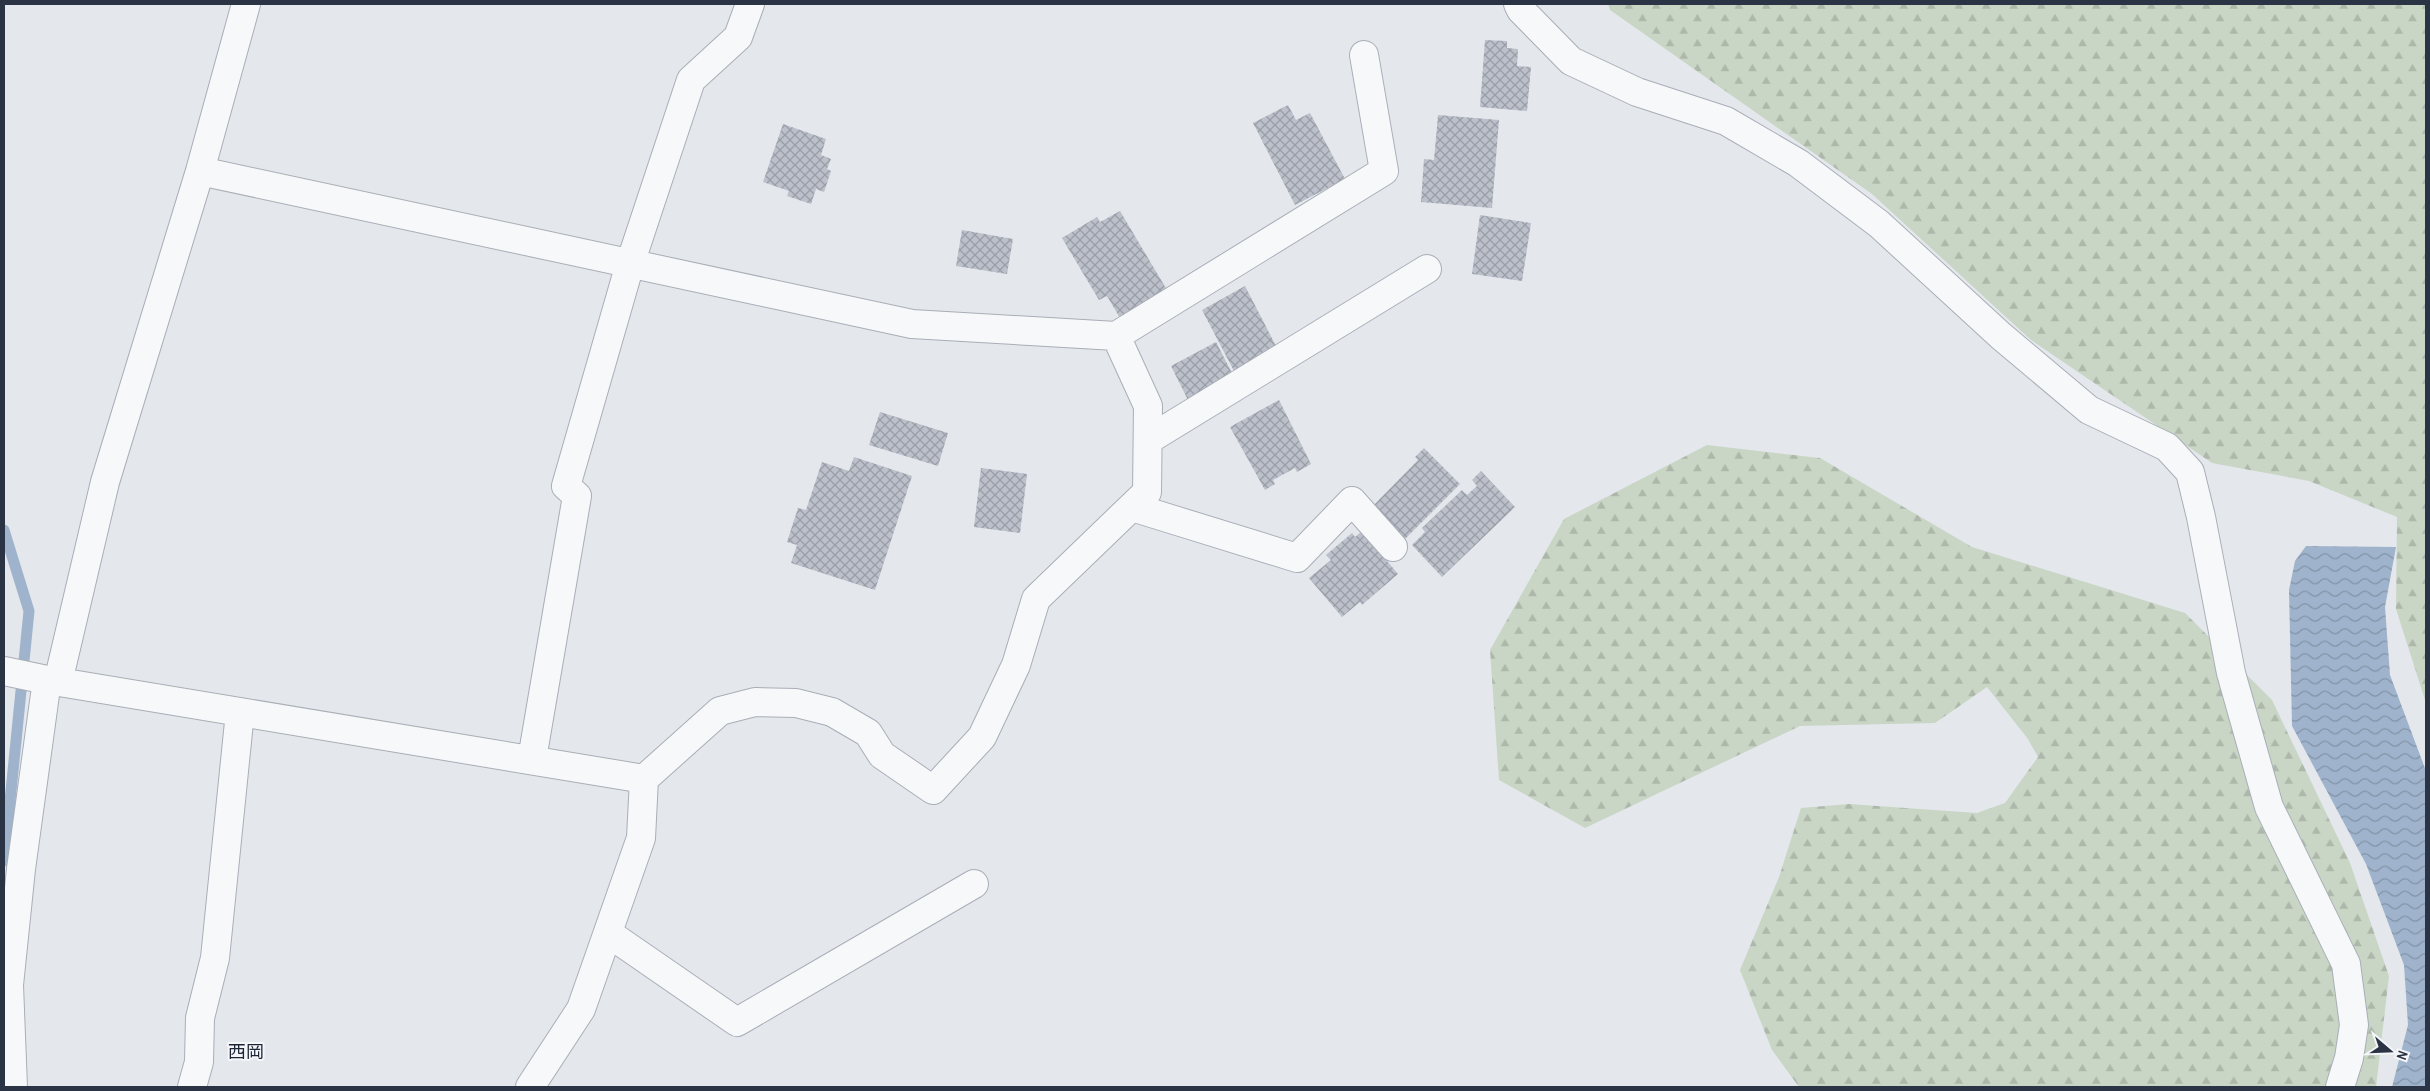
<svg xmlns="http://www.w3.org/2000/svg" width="2430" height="1091" viewBox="0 0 2430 1091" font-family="'Archivo Narrow','Noto Sans JP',sans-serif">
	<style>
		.forest { fill: url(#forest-firs) }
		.water { fill: url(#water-waves) }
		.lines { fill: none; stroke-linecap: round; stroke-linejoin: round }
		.stream { stroke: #9fb4cc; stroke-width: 11 }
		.building { fill: url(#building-cross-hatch) }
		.minor-casing { stroke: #a9aeb7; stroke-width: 30 }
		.minor { stroke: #f7f8fa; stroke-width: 28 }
		.labels { text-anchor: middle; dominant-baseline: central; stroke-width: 4; stroke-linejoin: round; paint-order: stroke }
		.quarter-label { font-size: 18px; fill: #1d2536; stroke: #f4f6f9 }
	</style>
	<defs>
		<pattern id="forest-firs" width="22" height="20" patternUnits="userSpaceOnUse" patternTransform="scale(1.25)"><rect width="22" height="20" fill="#c9d6c5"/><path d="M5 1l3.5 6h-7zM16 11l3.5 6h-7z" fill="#adb8ab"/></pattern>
		<pattern id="water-waves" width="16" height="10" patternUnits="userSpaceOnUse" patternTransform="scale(1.25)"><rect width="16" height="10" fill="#9fb4cc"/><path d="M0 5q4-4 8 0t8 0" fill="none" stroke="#8293a7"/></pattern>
		<pattern id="building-cross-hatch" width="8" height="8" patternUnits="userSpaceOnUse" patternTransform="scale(1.25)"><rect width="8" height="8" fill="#bbc0ca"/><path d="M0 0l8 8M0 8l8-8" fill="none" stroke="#989da6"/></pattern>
	</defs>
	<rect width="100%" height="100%" fill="#e4e7ec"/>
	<path class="forest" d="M1608 4H2426V703L2396 609 2397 517 2309 481 2212 463 2031 340 1872 194 1610 10Z
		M1707 445 1820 458 1972 547 2185 613 2272 700 2350 863 2389 976 2376 1087H1799L1772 1050 1740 970 1779 877 1801 808 1849 804 1977 813 2005 803 2038 757 2028 739 1987 687 1935 723 1800 726 1585 828 1499 780 1490 650 1564 519Z"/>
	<path class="water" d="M2306 546 2396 547 2385 607 2390 675 2426 771V1087H2392L2408 1025 2404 965 2366 864 2292 726 2289 590 2295 561Z"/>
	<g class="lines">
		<path class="stream" d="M4 530 29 611 4 861"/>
	</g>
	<path class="building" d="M1485 40 1507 41V48L1518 49 1517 66 1531 67 1527 111 1480 107Z
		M1288 105 1296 120 1310 113 1345 179 1295 205 1253 123Z
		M1438 115 1499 120 1492 208 1421 202 1424 159 1434 160Z
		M783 124 826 139 821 155 831 159 827 169 831 171 824 192 816 189 811 204 787 196 789 191 763 182Z
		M1120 211 1167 290 1120 318 1107 296 1099 300 1062 238 1097 217 1100 222Z
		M1480 215 1531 223 1522 281 1472 274Z
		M962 230 1013 239 1007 274 956 266Z
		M1245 286 1277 348 1234 371 1202 310Z
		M1216 342 1234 377 1188 400 1171 366Z
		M1279 400 1311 464 1297 472 1295 468 1273 480 1275 484 1265 490 1230 427Z
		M880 412 948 433 938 466 869 445Z
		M1424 448 1460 484 1400 544 1367 512 1418 460 1415 457Z
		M854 457 912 476 875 590 791 563 797 545 787 542 798 508 806 510 822 462 849 471Z
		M981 468 1027 474 1020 533 974 527Z
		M1481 471 1515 507 1442 577 1412 545 1425 532 1422 528 1462 490 1467 495 1477 486 1472 480Z
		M1362 531 1398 574 1362 605 1360 602 1342 617 1309 578 1331 560 1326 555 1352 533 1355 537Z"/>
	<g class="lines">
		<defs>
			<path id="minor" d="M1518 4 1521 10 1571 61 1637 92 1726 121 1798 163 1879 224 2001 336 2089 410 2167 447 2190 472 2201 517 2231 673 2269 807 2346 964 2354 1025 2349 1058 2340 1087
				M200 171 912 324 1116 336 1384 171 1364 55
				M1148 440 1427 269
				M1132 507 1297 558 1352 501 1393 547
				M4 671 47 680 644 779 720 711 755 702 796 703 832 712 868 733 882 755 933 790 982 737 1016 665 1036 599 1147 492 1148 406 1116 336
				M58 682 105 482 200 171 246 4
				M532 759 577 496 566 486 630 264 691 80 738 37 750 4
				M608 933 737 1022 974 884
				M13 1087 9 985 21 869 47 680
				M192 1087 199 1062 200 1018 215 958 240 712
				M530 1087 581 1009 641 838 644 779"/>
		</defs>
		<use href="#minor" class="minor-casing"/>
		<use href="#minor" class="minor"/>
	</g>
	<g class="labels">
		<g class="quarter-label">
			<text x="246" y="1051">西岡</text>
		</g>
	</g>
	<rect width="2430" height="1091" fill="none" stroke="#2b3445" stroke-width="10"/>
	<g transform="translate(2390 1051) rotate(109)" stroke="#f4f6f9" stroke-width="4" paint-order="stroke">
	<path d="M0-4L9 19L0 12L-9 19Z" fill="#2b3445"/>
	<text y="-8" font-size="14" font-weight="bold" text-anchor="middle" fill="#2b3445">N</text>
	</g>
</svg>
